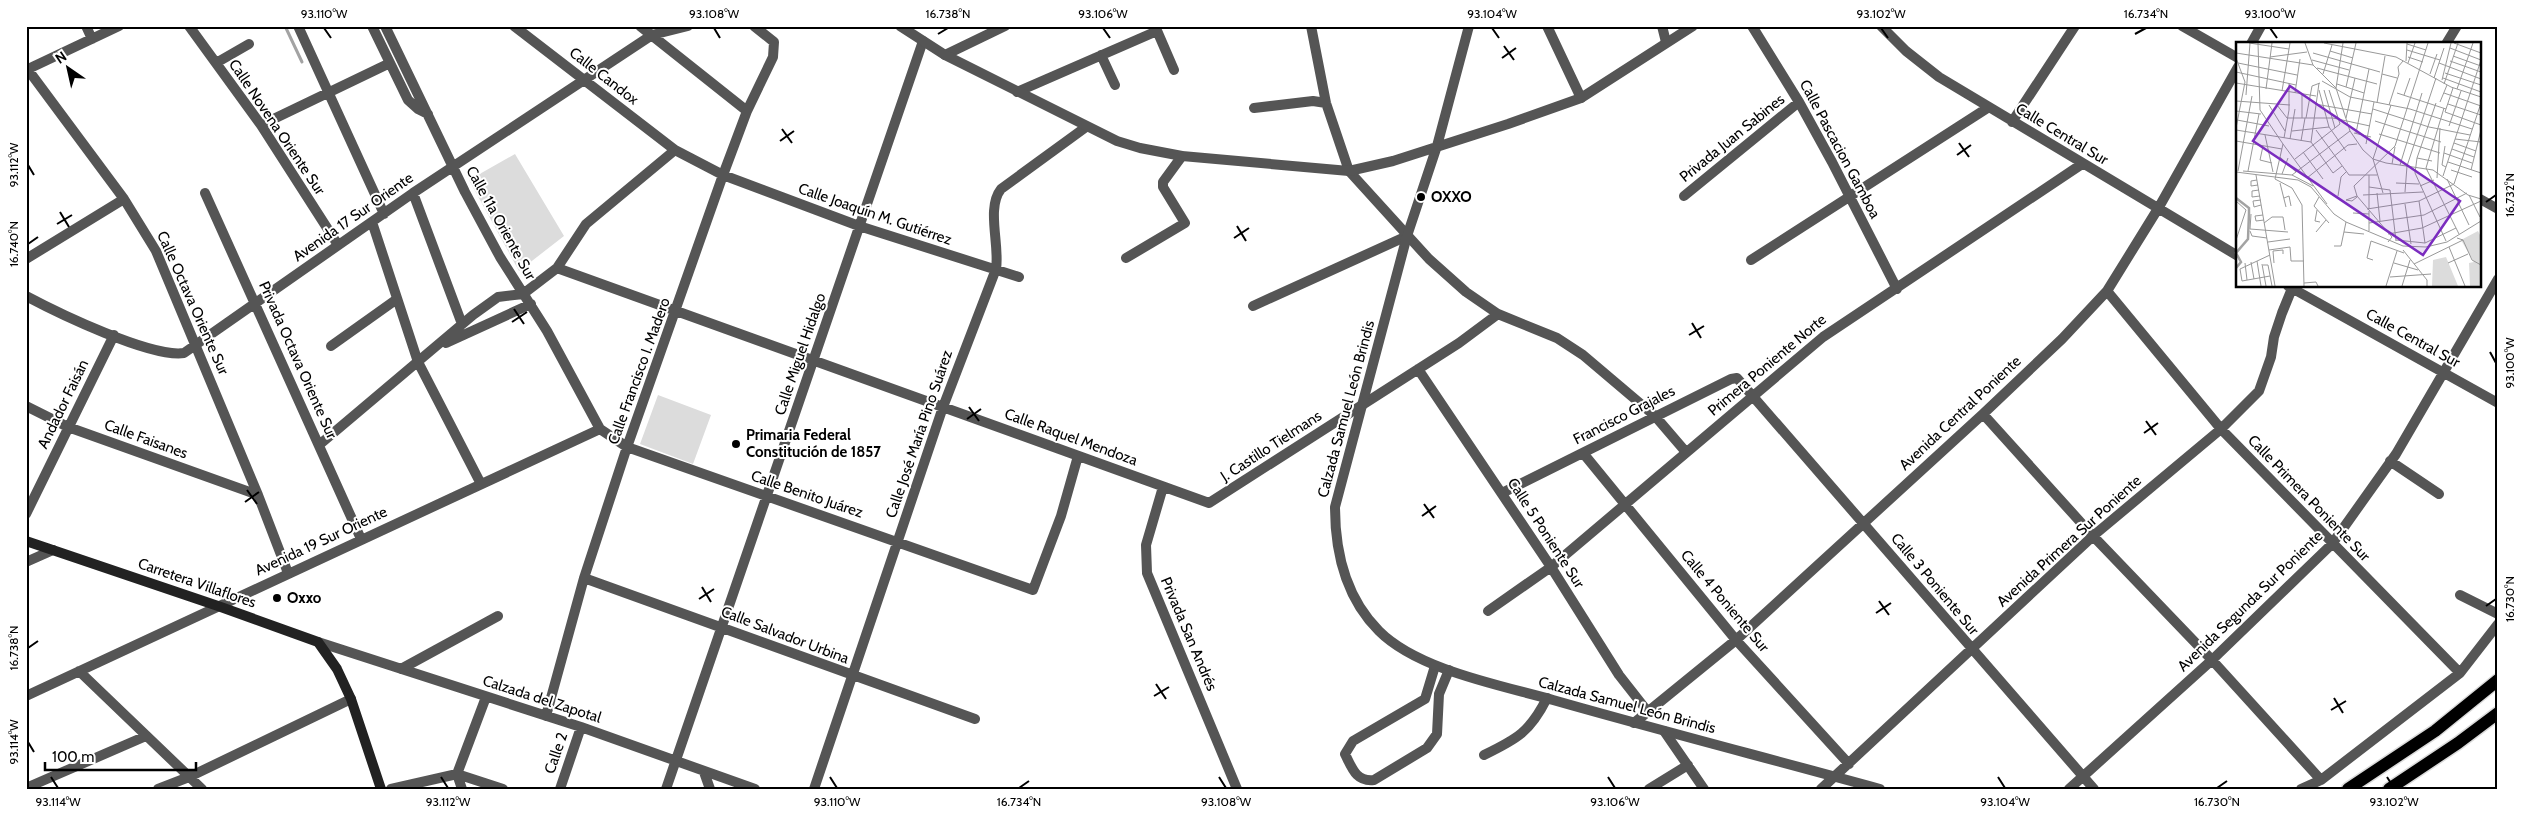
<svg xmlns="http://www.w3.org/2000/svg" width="2524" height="815" viewBox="0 0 2524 815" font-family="Cabin,sans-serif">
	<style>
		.green { fill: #dcdcdc }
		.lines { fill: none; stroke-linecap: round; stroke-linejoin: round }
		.stream { stroke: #a3a3a3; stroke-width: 3 }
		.primary-casing { stroke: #dbdbdb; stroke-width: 15 }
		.minor { stroke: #555; stroke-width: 10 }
		.tertiary { stroke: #555; stroke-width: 10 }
		.secondary { stroke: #222; stroke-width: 10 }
		.primary { stroke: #000; stroke-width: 12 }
		.ticks { fill: none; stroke: #000; stroke-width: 2 }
		.poi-dot { fill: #000; stroke: #fff; stroke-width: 2 }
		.labels { text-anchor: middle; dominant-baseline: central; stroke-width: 4; stroke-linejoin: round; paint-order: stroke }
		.street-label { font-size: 15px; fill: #000; stroke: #fff }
		.poi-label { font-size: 15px; font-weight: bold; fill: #000; stroke: #fff; text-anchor: start }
		.inset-river { fill: none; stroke: #a3a3a3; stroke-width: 2.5 }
		.inset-road { fill: none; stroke: #999; stroke-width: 1 }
		.view { fill: #7b2cbf; fill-opacity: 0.15; stroke: #7b2cbf; stroke-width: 2.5 }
		.inset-edge { fill: none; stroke: #000; stroke-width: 2.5 }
		.neatline { fill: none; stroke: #000; stroke-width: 2 }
		.ticks-label { font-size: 12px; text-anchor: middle; fill: #000 }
	</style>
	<rect width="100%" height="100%" fill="#fff"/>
	<path class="green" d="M515 154 564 236 519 271 469 180Z
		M658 395 711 415 693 464 640 444Z"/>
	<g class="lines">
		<path class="stream" d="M285 26 302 62"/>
		<defs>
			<path id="primary" d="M2348 789 2435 731 2498 680
				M2389 789 2458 743 2498 713"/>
		</defs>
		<use href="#primary" class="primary-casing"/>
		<path class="minor" d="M86 26 92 39
			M189 26 261 125 338 245
			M298 26 384 214
			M372 26 408 100 418 109 428 114
			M385 26 465 192 500 257 547 331 600 429 627 447 1033 590 1061 516 1078 456
			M514 26 675 150 723 175 859 226 1019 277
			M640 26 747 111
			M1155 26 1174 70
			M1311 26 1326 103 1349 171 1429 259 1466 292 1498 314 1557 338 1583 355 1655 416 1685 451
			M1547 26 1581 98
			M1662 26 1666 42
			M1752 26 1799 102 1832 162 1897 289
			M1881 26 1906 51 1939 77 2238 256
			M2182 26 2238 58
			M2251 44 2261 26
			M2446 44 2457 26
			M945 55 1005 26
			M1101 55 1115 85
			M216 63 249 44
			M26 67 124 199 156 251 258 495 288 573
			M26 70 119 26
			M1017 92 1157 31
			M1254 108 1313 101 1326 103
			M2012 122 2075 26
			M261 125 390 63
			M205 193 361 539
			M413 193 462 324
			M1684 196 1799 102
			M2480 199 2498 209
			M372 222 418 362 481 484
			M1126 258 1185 223 1163 187V182L1182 156
			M26 259 124 199
			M1751 260 1989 107
			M557 268 1209 503 1459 343 1498 314
			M2288 286 2498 403
			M2107 291 2221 429 2460 673
			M26 296C58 313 151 358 184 353L413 193 652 35 688 26
			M1253 306 1407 236
			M446 343 531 304
			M331 346 397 299
			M1418 369 1551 567 1619 675 1648 712
			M26 406 68 427 258 495
			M1983 414 2093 536 2212 660 2321 780
			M319 445 473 315 498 297 523 294 557 268 586 224 675 150
			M1583 453 1736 640 1849 764
			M2390 461 2439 494
			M1163 487 1146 545 1147 573 1237 789
			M1502 493 1731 379 1737 378 2094 789
			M26 514 114 335
			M26 562 53 550
			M584 578 975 719
			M2460 595 2498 614
			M1488 611 1551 567 1823 337 2082 164
			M318 642 581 727 755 789
			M1435 666 1425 699 1353 741 1345 754C1352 768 1356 782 1374 780L1427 748 1437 734 1439 694 1449 670
			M401 669 498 616
			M79 671 202 789
			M26 696 600 429
			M546 716 584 578 627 447 723 175 747 111 773 57 774 42 754 26
			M1634 723 1736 640 1983 414 2062 339 2107 291 2159 207 2238 67
			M1664 731 1704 789
			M1484 755C1517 739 1530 732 1547 698
			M704 772 710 789
			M26 788 146 736
			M158 789 189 777 351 699
			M391 789 457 774 503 789
			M462 789 457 774 486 697
			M560 789 581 727
			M666 789 923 41
			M814 789 943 407 996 269C1000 245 986 208 1001 189L1086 127
			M1649 789 1688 765
			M1821 789 2093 536 2221 429 2259 391 2271 357 2274 337 2282 313 2293 286
			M2069 789 2212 660 2332 544 2396 454 2498 279
			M2301 789 2321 780 2460 673 2498 624"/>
		<path class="tertiary" d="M900 26 945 55 1117 141 1140 148 1182 156 1349 171 1393 161 1508 124 1581 98 1693 26
			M1469 26 1437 146 1407 236 1335 507C1335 552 1346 598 1379 631 1418 670 1500 685 1553 700 1662 731 1771 759 1880 789"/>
		<path class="secondary" d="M26 541 218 606 318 642 337 669 351 699 381 789"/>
		<use href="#primary" class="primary"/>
	</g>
	<path class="ticks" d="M324 28 331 38M714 28 720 38M1103 28 1110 38M1492 28 1499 38M1881 28 1888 38M2270 28 2277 38M938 34 948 28M2135 34 2146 28M1504 46 1514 60M1502 58 1516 48M782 129 792 143M780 141 794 131M1959 143 1969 157M1957 155 1971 145M28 165 34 175M2486 202 2496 195M60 212 69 227M57 224 72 215M1237 226 1246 241M1234 238 1249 228M28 244 38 237M514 309 524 324M512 322 527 312M1692 323 1701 338M1689 335 1704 326M2490 352 2496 363M969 407 979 421M967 419 981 409M2146 421 2156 435M2144 433 2158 423M247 490 257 504M245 502 259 492M1424 504 1434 518M1422 516 1436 506M702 587 711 602M699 599 714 589M1879 601 1889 615M2486 606 2496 599M1876 613 1891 603M28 648 38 641M1156 684 1166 699M1154 696 1169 687M2334 698 2343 713M2331 710 2346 701M28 742 34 752M51 777 58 788M441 777 448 788M830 777 837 788M1219 777 1226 788M1608 777 1615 788M1998 777 2005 788M2387 777 2394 788M1019 788 1029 781M2217 788 2227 781"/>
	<g class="poi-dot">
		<circle cx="1421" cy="197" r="5"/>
		<circle cx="736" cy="444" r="5"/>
		<circle cx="277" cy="598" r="5"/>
	</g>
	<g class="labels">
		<g class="street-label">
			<text transform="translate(604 76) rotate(38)">Calle Candox</text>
			<text transform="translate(277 127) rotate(56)">Calle Novena Oriente Sur</text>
			<text transform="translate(2062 134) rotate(31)">Calle Central Sur</text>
			<text transform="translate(1732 138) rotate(-39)">Privada Juan Sabines</text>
			<text transform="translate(1840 149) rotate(62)">Calle Pascacion Gamboa</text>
			<text transform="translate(875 214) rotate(19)">Calle Joaquín M. Gutiérrez</text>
			<text transform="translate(353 217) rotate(-35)">Avenida 17 Sur Oriente</text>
			<text transform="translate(501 223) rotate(61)">Calle 11a Oriente Sur</text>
			<text transform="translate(193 303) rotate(66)">Calle Octava Oriente Sur</text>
			<text transform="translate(2413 338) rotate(29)">Calle Central Sur</text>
			<text transform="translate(800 354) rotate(-71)">Calle Miguel Hidalgo</text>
			<text transform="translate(298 360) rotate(66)">Privada Octava Oriente Sur</text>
			<text transform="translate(1767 365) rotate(-40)">Primera Poniente Norte</text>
			<text transform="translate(639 371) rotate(-70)">Calle Francisco I. Madero</text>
			<text transform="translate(63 404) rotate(-64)">Andador Faisán</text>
			<text transform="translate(1346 409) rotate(-75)">Calzada Samuel León Brindis</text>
			<text transform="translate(1960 413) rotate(-43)">Avenida Central Poniente</text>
			<text transform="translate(1624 415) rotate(-27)">Francisco Grajales</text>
			<text transform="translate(919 434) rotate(-71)">Calle José María Pino Suárez</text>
			<text transform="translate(1071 437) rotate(20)">Calle Raquel Mendoza</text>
			<text transform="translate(146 439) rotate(20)">Calle Faisanes</text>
			<text transform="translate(1271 446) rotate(-33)">J. Castillo Tielmans</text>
			<text transform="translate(807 494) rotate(19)">Calle Benito Juárez</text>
			<text transform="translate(2309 498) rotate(46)">Calle Primera Poniente Sur</text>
			<text transform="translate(1546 533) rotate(57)">Calle 5 Poniente Sur</text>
			<text transform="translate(321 541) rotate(-25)">Avenida 19 Sur Oriente</text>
			<text transform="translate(2069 541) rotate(-42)">Avenida Primera Sur Poniente</text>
			<text transform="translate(197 583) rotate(19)">Carretera Villaflores</text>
			<text transform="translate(1935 584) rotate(50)">Calle 3 Poniente Sur</text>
			<text transform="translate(1725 601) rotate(50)">Calle 4 Poniente Sur</text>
			<text transform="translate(2250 601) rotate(-44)">Avenida Segunda Sur Poniente</text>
			<text transform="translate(1189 634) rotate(67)">Privada San Andrés</text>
			<text transform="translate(785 635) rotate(21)">Calle Salvador Urbina</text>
			<text transform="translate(542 699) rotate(18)">Calzada del Zapotal</text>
			<text transform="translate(1627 705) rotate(15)">Calzada Samuel León Brindis</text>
			<text transform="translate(556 753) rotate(-71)">Calle 2</text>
		</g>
		<g class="poi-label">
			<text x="1431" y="197">OXXO</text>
			<text x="746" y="435">Primaria Federal<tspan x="746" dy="17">Constitución de 1857</tspan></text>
			<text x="287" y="598">Oxxo</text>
		</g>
	</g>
	<g transform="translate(2236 42)">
		<rect width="245" height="245" fill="#fff"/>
		<path d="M242 189 245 195V244H234L233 221 238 220 225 198ZM210 215 222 244H196L197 218Z" fill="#dcdcdc"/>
		<path class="inset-river" d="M0 156 13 166V171L12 197 0 211 5 220 0 226"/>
		<path class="inset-road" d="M13 1 53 7M22 1 24 68 47 102 39 137 56 146 66 163 68 244M69 1 77 23 100 46 114 89 127 108 137 117 150 121 197 128 232 153 245 157M88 1 160 15 215 45 245 55M218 1 245 11M171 2 190 8M214 6 245 18M171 8 204 18M94 9 117 16M0 11 77 23M77 11 144 30M217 14 245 24M34 15 71 10M172 15 187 20M0 16 9 40 0 86M76 18 113 28M170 19 171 1M214 19 245 30M2 21 61 33M172 21 179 1M203 21 245 37M81 26 141 42M0 30 60 43M209 31 245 43M87 32 96 3M146 32 161 36M194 32 201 12M198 36 208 6M207 36 245 50M206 38 215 1M86 39 114 55 174 67 236 87M0 41 80 54M83 41 75 100 97 131 106 124M101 42 128 51M208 42 222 1M110 45 120 1M100 46 107 1M30 47 36 1M221 47 237 1M83 48 93 85 110 109M88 48 99 86M46 49 54 1M59 51 64 17M161 51 210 67M208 51 245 64M66 52V76M10 53 14 1M168 53 174 36M0 59 54 63M204 60 211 43M141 61 149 14M200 61 181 116 179 131 210 199M79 62 136 72M212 62 245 73M33 63 49 89M41 63 51 76H97L134 84M153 63 163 32 162 25 167 19M208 66 190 126 223 192M137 67 193 85 234 93M0 69 25 72M209 70 217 46M209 70 245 83M70 76 76 44 84 41M110 76 119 36M1 78 33 84M139 79 205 100M213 84 225 49M0 88 75 100M80 88 113 133H141M56 89 93 85M118 91 135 95M120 91 133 27M143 92 204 111M29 93 37 130M48 96 53 68V41M54 97 59 67M219 97 245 100M0 99 46 107M65 99 69 76M218 101 240 109M47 102 91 162M130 102 138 60M27 104 24 118 36 121M209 104 206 123 210 125M216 107 238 115M67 110 87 137M208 111 236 121M44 115 60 130M181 116 196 119M59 117 104 82 93 48M212 120 245 131M156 122 159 105M164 123 186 51M215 128 236 135M235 128 245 88M2 129 16 54M7 129 56 133 77 144M12 129 23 72M0 130 62 138 75 145 98 172 110 180 167 204 190 205 211 200 245 179M46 132 52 116M20 133 39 244M56 133 114 89M207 134 245 18M71 136 112 103 121 102M201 136 204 86M211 137 233 183M21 138 15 139V144L22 143M44 141 50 165M160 141 183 142M184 144 198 138M133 145 154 148 160 199M23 148 16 149V155L24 154M169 150 171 124 200 36M141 151 144 179M147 151 137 117 155 63M127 153 187 150M233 153 244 175M102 154 105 135 110 130M121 154 110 158 116 159 121 155M83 155 78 164 93 181M48 156 53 154 55 164M25 158 17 159 18 165 25 163M0 159 10 168 0 198M183 159 189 201M169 162 175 202M131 167 183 159 218 142 245 61M133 167V133M81 168 79 179 84 180M133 169V189M117 171 133 172M15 172 14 187 52 190M27 173 19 174 20 179 28 178M28 181 36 175H47L49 188M133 181 188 173 231 151M14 189 16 194 31 196M80 190 90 178M108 190 128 192M152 192 186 186 245 159M221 196 227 198 236 218 245 223M160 198 189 201 220 186M32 200 54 197M152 200 156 195 121 154 118 144 159 104 192 1M98 204H105L110 180M213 205 229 244M33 208 54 205 55 219H68M167 208 191 238V244M137 218 131 216 135 199 168 211M21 219 25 244M15 220 18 237M9 221 11 238M38 221 37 209 47 208V212M158 221 182 228M212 221 232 212M26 222 30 244M178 222 227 198M27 223H32L36 244M34 234 6 239 4 227 34 213M154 235 195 232M68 241 80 240 82 244M150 244 161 209M166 244 174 218"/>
		<path class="view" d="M54 44 224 159 187 213 17 99Z"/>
		<rect width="245" height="245" class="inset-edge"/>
	</g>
	<rect width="2524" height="815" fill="none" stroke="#ffffff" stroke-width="55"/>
	<g transform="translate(68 68) rotate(326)" stroke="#ffffff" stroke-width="4" paint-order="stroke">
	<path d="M0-4L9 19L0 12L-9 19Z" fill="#000000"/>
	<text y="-8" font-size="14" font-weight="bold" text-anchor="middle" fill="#000000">N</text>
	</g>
	<path d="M45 762v8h151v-8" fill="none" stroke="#000000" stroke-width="2.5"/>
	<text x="52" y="762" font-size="15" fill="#000000" stroke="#ffffff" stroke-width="4" paint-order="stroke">100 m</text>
	<rect x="28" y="28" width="2468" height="760" class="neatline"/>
	<g class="ticks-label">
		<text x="324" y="18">93.110°W</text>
		<text x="714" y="18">93.108°W</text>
		<text x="948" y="18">16.738°N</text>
		<text x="1103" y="18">93.106°W</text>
		<text x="1492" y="18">93.104°W</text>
		<text x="1881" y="18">93.102°W</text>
		<text x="2146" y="18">16.734°N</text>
		<text x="2270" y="18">93.100°W</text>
		<text transform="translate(14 165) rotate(-90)" y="4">93.112°W</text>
		<text transform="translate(2510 195) rotate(-90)" y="4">16.732°N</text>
		<text transform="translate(14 244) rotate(-90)" y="4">16.740°N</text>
		<text transform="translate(2510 363) rotate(-90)" y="4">93.100°W</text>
		<text transform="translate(2510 599) rotate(-90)" y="4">16.730°N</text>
		<text transform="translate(14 648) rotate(-90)" y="4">16.738°N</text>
		<text transform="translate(14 742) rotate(-90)" y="4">93.114°W</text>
		<text x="58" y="806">93.114°W</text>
		<text x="448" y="806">93.112°W</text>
		<text x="837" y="806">93.110°W</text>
		<text x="1019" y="806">16.734°N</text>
		<text x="1226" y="806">93.108°W</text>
		<text x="1615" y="806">93.106°W</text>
		<text x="2005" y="806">93.104°W</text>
		<text x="2217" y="806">16.730°N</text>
		<text x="2394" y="806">93.102°W</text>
	</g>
</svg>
